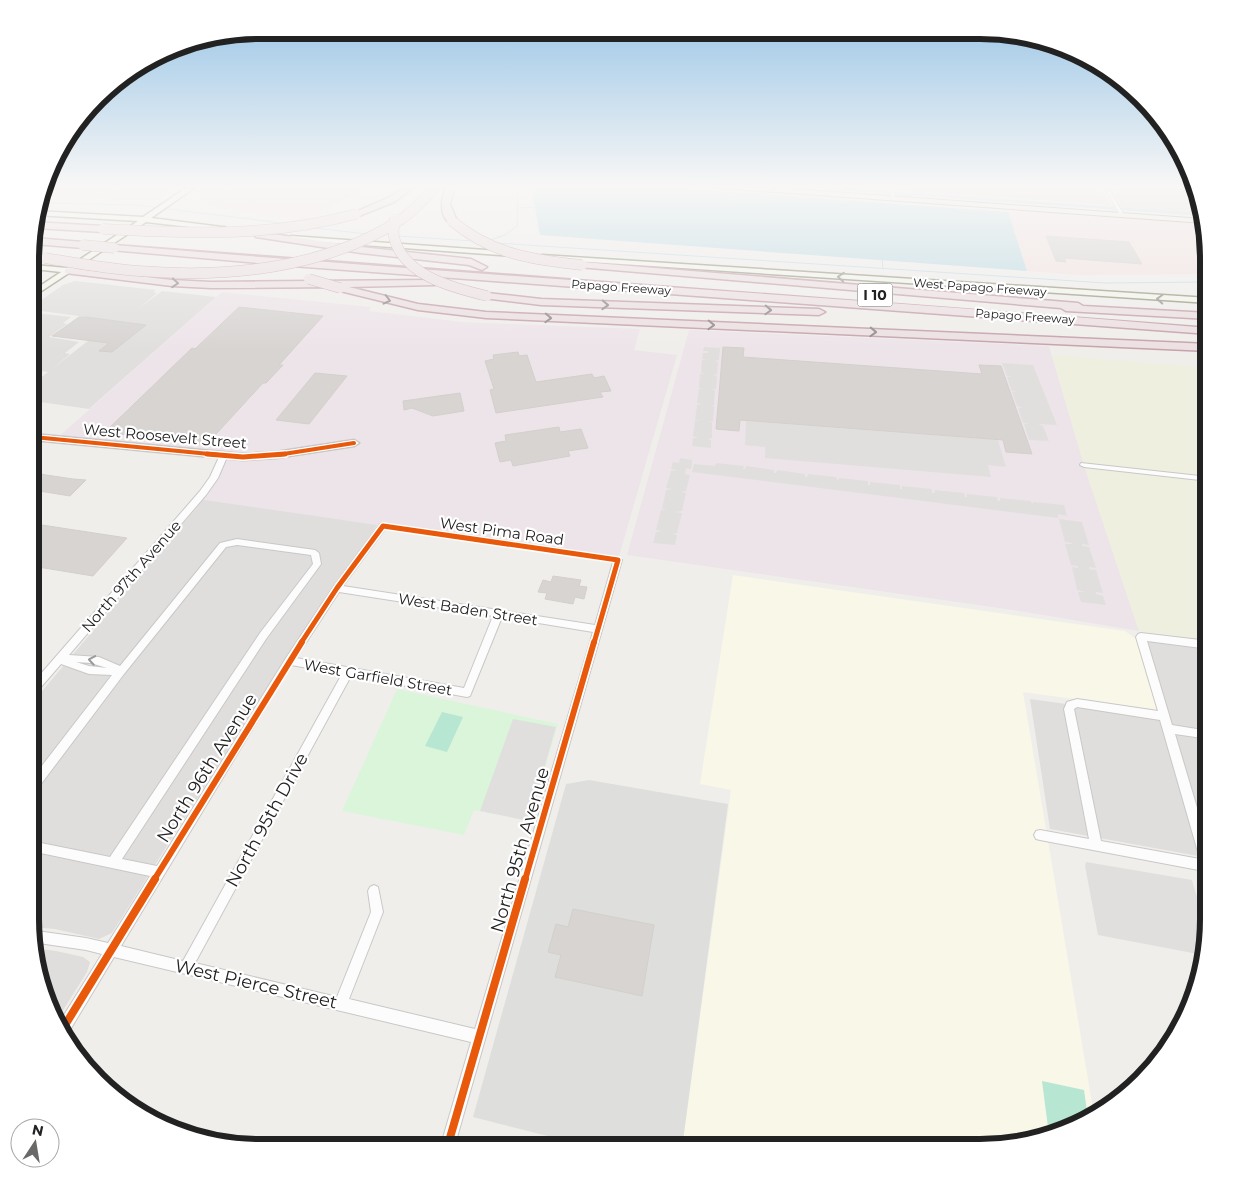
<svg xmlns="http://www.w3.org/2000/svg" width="1239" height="1178" viewBox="0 0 1239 1178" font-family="Montserrat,sans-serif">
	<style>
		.residential { fill: #dfdedc }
		.commercial { fill: #f1e3e1 }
		.industrial { fill: #ede4e9 }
		.education { fill: #f8f7e8 }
		.religious { fill: #dededc }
		.farmland { fill: #efefdf }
		.park { fill: #daf5da }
		.pitch { fill: #b7e6d2 }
		.parking { fill: #e0dfde }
		.water { fill: #bfdbe3 }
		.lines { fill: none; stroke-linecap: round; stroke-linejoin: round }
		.stream { stroke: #bfdbe3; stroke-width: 1 }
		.canal { fill: #bfdbe3; fill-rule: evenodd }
		.building { fill: #d7d4d2; stroke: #d3d0cc }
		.minor-casing { stroke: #c9c8c7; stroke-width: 2 }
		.tertiary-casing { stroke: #c9c8c7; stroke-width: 3 }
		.secondary-casing { stroke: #999a82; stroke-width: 3 }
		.primary-casing { stroke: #a79c86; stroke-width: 2 }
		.motorway-casing { stroke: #c5a2ac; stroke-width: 3 }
		.minor { fill: #fdfcfc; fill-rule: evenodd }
		.tertiary { fill: #fdfcfc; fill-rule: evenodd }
		.secondary { fill: #f4f4ed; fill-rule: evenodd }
		.primary { fill: #f3ede7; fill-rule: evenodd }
		.motorway { fill: #ece0e2; fill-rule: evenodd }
		.motorway-bridge-casing { stroke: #c5a2ac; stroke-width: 11; stroke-linecap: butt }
		.motorway-bridge { stroke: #ece0e2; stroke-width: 10 }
		.cycleway-far3-casing { stroke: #fff; stroke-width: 6 }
		.cycleway-far2-casing { stroke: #fff; stroke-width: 8 }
		.cycleway-far1-casing { stroke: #fff; stroke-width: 9 }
		.cycleway-casing { stroke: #fff; stroke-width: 11 }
		.cycleway-far3 { stroke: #e8590c; stroke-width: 4 }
		.cycleway-far2 { stroke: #e8590c; stroke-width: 5 }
		.cycleway-far1 { stroke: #e8590c; stroke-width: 6 }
		.cycleway { stroke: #e8590c; stroke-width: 8 }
		.oneway { stroke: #969692 }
		.oneway2 { stroke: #918a8c }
		.oneway3 { stroke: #9a9a9a }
		.labels { text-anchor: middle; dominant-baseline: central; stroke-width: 4.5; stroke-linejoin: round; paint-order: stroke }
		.far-street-label { font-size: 12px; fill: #222; stroke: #fff }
		.shield { fill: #fff; stroke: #646464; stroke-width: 1 }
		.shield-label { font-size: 14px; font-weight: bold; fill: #222 }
		.street-label { font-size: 15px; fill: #222; stroke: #fff }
		.near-street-label { font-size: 18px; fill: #222; stroke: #fff }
		.rim { fill: none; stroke: #222; stroke-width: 6 }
	</style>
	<rect width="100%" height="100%" fill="#f0eeeb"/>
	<path class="residential" d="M896 186H1195L1201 213 1123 208 1115 196 1120 193 1119 191 1105 187H1099L1097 190 1106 196 1111 205 897 190Z
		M204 499 378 524 289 653 112 933 99 939 55 929 31 927 32 703Z
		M1149 641 1209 650V858L1050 829 1030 699 1169 718 1147 644Z
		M33 948 56 951 83 957 90 962 87 972 57 1020 42 993Z"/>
	<path class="commercial" d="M45 186H177L158 200 41 196Z
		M203 186H374L304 219 208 205 195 191Z
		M1007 210 1204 224 1209 244V274L1079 275 1027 271Z"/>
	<path class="industrial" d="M222 292 371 307 369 311 462 322 640 329 634 350 677 355 618 560 198 499 223 457 56 439Z
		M689 330 1049 346 1084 465 1139 631 1013 610 627 555Z"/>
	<path class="education" d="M733 575 1125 631 1136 639 1159 711 1023 692 1094 1115 1067 1131 995 1148H682L731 790 700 784Z"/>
	<path class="religious" d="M589 780 728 804 682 1148H595L473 1117 566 784Z"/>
	<path class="farmland" d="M1052 355 1209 368V640L1139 631 1084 465Z"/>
	<path class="park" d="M397 689 558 724 529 821 474 810 464 835 342 811Z"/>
	<path class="pitch" d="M442 712 463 717 447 752 425 746Z
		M1042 1081 1084 1090 1088 1119 1067 1131 1049 1135Z"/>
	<path class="parking" d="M45 186H107L103 189 116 190 117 193 62 189 56 193H43Z
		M212 186H224L217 189 236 191 243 186H277L269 190H275L277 194 245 196 205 191Z
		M286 186H368L361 192 346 198 280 192Z
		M75 281 156 290 153 292 157 293 138 309 162 291 216 297 89 409 33 401V384L48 372 36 370 37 368H34V313L71 317 63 323 67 324 49 337 79 342 65 353 70 354 51 370 89 340 109 343 100 350 112 352 146 325 34 310V305L63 285Z
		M704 347 720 348 719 360 715 361 718 362 717 374 713 375 717 376 716 389H711L715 390 714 405H710L714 406 713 421H708L712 422V438L708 439 711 440V448L692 446 693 438H698L693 436 695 421H700L695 420 697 405 702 404 697 403 699 389H704L699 388 700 374H705L701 373 702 360H707L702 359 703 353H708V351H703Z
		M1002 363 1033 365 1057 425 1038 424 1043 426 1049 441 1029 440 1024 424H1029L1023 423 1018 408H1023L1017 406 1012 392H1018L1012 391 1007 377H1012L1007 376Z
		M746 421 998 440 1006 467 988 465 991 477 765 458V447L745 445Z
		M680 458 692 460V464L691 469 686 468 685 474 690 475 686 491 681 492 686 493 682 511 676 512 682 513 677 533 672 534 677 535 675 545 653 543 656 532 662 531 656 530 661 510H667L662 509 666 490 672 489 666 488 671 471 677 470 671 469 673 462 679 463Z
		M716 463 744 466 743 469H745L746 466 774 470V473H776L777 470 805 474V477H807L808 474 836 477 838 481 839 478 868 481V485H870V482L900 485V489H902V486L932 489V493H934L935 490 964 493 965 497H967V494L997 497 998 501H1000V498L1030 501 1033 504V502L1064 505 1067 516 1058 514V518L692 472 694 464 715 466Z
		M1059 519 1082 522 1089 545 1082 544V546L1089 547 1096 568 1089 567V569L1096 570 1103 593 1096 592V594L1103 596 1106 605 1081 602 1078 592H1085L1077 590 1072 567 1078 568V566L1071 565 1065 544H1072V543L1065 542Z
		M513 719 556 727 529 821 480 811Z
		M1086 862 1192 880 1208 936 1203 955 1098 935 1085 866Z"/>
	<path class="water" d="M531 186H648L1008 212 1027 271 540 235Z"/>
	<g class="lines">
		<path class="stream" d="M39 203 136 205 282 223
			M517 208 538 207
			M315 228 366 234
			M397 236 473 241
			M490 240 505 235 517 226 518 186
			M496 243 1105 283 1209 282
			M882 258 883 269"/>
		<path class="canal" d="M792 186H815L1201 213 1202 216 794 187Z"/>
	</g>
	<path class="building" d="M1046 236 1129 242 1142 264 1064 258 1066 262 1056 261Z
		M239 307 323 316 279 365H283L266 383H263L206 445 105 432 192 348 195 349Z
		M79 317H86L146 325 112 352 99 351 109 343 52 336Z
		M723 347 744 348 743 357 982 374 979 365 1001 366 1032 454 1006 452 1003 440 740 420 739 431 716 429Z
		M518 352 519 356 527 355 536 382 592 374 594 378 604 376 611 391 600 392 603 397 496 413 490 390 494 389 485 361 494 359 493 355Z
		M315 373 347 376 309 424 276 420Z
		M460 393 464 411 433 416 412 408 404 410 403 401Z
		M559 427 560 432 581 429 588 448 568 451 570 456 513 466 511 460 500 462 495 443 506 441 505 435Z
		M33 473 73 479 86 480 70 496 33 490Z
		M42 525 127 538 93 576 32 566 33 534Z
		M553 576 581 580 579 586 587 587 584 599 575 597 573 604 545 599 547 593 538 592 543 580 551 582Z
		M573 909 654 925 642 996 555 977 561 955 548 952 556 924 568 927Z"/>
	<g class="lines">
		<defs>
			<path id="minor" d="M890 186H894L895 200 891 199Z
				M1106 190 1110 191 1124 215V216L1120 215Z
				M220 455H226L227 457 218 478 206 495 69 655 99 657 120 666 220 543 237 539 315 550 319 553 321 564 266 639 122 859 157 866 286 658 334 586 380 524 383 523 618 557 622 560 454 1148H440L471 1042 114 957 67 1035H65L59 1023 102 954 86 950 32 942 30 930 86 938 108 943 150 876 31 851V841L110 857 260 633 313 564 311 555 237 545 226 547 124 674 35 792 31 794V780L112 675 89 674 61 664 35 694 32 695V684L200 491 210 477ZM385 529 613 562 595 625 343 586ZM339 592 493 616 464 688 296 658ZM502 617 593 632 475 1029 349 999 383 912 378 887 374 885 370 887 368 891 371 912 337 997 195 963 351 676 467 697 470 696ZM76 662 91 663 107 668 89 666ZM291 665 342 674 183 961 121 946Z
				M1081 463 1209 477V481L1084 467 1080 465Z
				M1141 633 1209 641V649L1147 641 1172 725 1209 731V739L1175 734 1209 848V874L1205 873 1204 871 1040 840 1036 839 1034 835 1036 831 1040 830 1089 839 1064 709 1067 702 1077 699 1158 711 1136 637 1138 634ZM1077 707 1160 720 1200 859 1101 841 1074 709Z"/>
			<path id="tertiary" d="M33 434 243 454 276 452 354 440 359 443 354 446 276 458 243 460 33 440Z"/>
			<path id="secondary" d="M189 186H197L151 218 222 227H225V231L146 222 34 296V290L61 272 34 269V265L67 268 138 221 35 215 36 211 143 217Z
				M291 236 513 252 517 254 513 256 294 240H291Z
				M542 255 1209 298V303L545 259 541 257Z"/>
			<path id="primary" d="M716 186H752L1203 219 1204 223 720 188Z"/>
			<path id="motorway" d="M406 186H416L394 202 359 216 356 217 351 214 388 198Z
				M447 186H455L450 204 457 221 452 224C438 218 441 197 447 186Z
				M34 222 103 226 108 229 103 232 34 228Z
				M259 232 361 247 471 259 487 267 482 270 469 265 361 253 256 237 254 235Z
				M34 238 83 242 88 245 83 248 34 244Z
				M114 245C479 276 844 297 1209 328V334L292 266 111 250 109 248Z
				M34 254 49 256 50 258 45 261 34 260Z
				M582 262 1078 303 1083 306 1209 313V319L1066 311 1061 308 578 267 577 265Z
				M69 268 172 280 211 282 431 280 436 283 435 285 349 287 418 304 486 312 1209 344V351L486 318 418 310 336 290 335 287 211 288 172 286 65 273V269Z
				M487 293 541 299 819 309 825 312 819 315 541 305 483 298 482 296Z"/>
		</defs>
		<use href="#minor" class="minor-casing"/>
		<use href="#tertiary" class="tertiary-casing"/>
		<use href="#secondary" class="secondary-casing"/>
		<use href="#primary" class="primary-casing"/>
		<use href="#motorway" class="motorway-casing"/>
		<use href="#minor" class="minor"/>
		<use href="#tertiary" class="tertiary"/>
		<use href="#secondary" class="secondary"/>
		<use href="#primary" class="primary"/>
		<use href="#motorway" class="motorway"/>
		<defs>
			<path id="motorway-bridge" d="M395 218C394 224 393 231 394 237 403 276 454 288 487 296
				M452 221C491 254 533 260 582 265
				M103 229C193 233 268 238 356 214
				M83 245 114 248
				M45 258C76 263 108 269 139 271 225 278 323 269 397 222 412 213 424 199 436 186
				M309 279 340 288"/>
		</defs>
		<use href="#motorway-bridge" class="motorway-bridge-casing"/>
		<use href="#motorway-bridge" class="motorway-bridge"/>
		<defs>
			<path id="cycleway-far3" d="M33 437 220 455
				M277 455 354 443"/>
			<path id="cycleway-far2" d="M207 454 243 457 285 454
				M301 643 337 588 383 526 618 560 594 643"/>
			<path id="cycleway-far1" d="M154 880 302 642
				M525 880 594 642"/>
			<path id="cycleway" d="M62 1030 155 879
				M447 1148 525 879"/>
		</defs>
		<use href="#cycleway-far3" class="cycleway-far3-casing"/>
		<use href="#cycleway-far2" class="cycleway-far2-casing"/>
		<use href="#cycleway-far1" class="cycleway-far1-casing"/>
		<use href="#cycleway" class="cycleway-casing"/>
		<use href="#cycleway-far3" class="cycleway-far3"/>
		<use href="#cycleway-far2" class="cycleway-far2"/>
		<use href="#cycleway-far1" class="cycleway-far1"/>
		<use href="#cycleway" class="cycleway"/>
	</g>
	<defs><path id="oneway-chevron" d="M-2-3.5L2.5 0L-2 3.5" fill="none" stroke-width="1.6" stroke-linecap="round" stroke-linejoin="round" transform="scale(1.25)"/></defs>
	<g class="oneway">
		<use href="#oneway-chevron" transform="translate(841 277) rotate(-176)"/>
		<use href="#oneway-chevron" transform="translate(1160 299) rotate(-177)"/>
	</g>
	<g class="oneway2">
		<use href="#oneway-chevron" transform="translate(175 283) rotate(4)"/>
		<use href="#oneway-chevron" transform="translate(387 300) rotate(14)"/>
		<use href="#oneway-chevron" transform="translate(605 305) rotate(2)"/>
		<use href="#oneway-chevron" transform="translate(768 310) rotate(2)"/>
		<use href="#oneway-chevron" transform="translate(548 318) rotate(2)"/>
		<use href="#oneway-chevron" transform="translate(711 325) rotate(2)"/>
		<use href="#oneway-chevron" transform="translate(873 332) rotate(2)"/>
	</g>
	<use class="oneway3" href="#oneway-chevron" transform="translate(92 660) rotate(-170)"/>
	<linearGradient id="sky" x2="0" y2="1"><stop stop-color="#97c4e6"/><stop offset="0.53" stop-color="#f8f7f6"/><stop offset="1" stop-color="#f8f7f6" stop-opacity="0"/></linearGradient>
	<rect width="1239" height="351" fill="url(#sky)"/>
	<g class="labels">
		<g class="far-street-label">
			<text transform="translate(621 287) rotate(4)">Papago Freeway</text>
			<text transform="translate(980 287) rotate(4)">West Papago Freeway</text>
			<text transform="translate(1025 316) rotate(4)">Papago Freeway</text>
		</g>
		<rect class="shield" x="857.5" y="283.5" width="35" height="23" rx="4"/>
		<g class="shield-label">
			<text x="875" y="295">I 10</text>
		</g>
		<g class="street-label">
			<text transform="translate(165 436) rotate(5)">West Roosevelt Street</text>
			<text transform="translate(502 531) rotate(8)">West Pima Road</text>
			<text transform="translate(131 576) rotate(-49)">North 97th Avenue</text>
			<text transform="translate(468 609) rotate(9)">West Baden Street</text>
			<text transform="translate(378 677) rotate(10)">West Garfield Street</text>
		</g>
		<g class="near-street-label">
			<text transform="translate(207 768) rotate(-58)">North 96th Avenue</text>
			<text transform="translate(267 820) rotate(-61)">North 95th Drive</text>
			<text transform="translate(520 850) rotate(-74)">North 95th Avenue</text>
			<text transform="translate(256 984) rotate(13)">West Pierce Street</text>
		</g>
	</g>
	<path d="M0 0H1239V1178H0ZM259 39H980A220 220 0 0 1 1200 259V919A220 220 0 0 1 980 1139H259A220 220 0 0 1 39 919V259A220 220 0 0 1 259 39Z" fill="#fff" fill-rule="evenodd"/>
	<path class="rim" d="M259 39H980A220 220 0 0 1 1200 259V919A220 220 0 0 1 980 1139H259A220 220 0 0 1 39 919V259A220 220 0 0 1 259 39Z"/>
	<g transform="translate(35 1143) rotate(12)"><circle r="24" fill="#ffffff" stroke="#a7a7a7"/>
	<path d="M0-4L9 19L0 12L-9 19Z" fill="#6a6968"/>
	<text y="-8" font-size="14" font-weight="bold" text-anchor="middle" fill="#222222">N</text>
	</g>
</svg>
